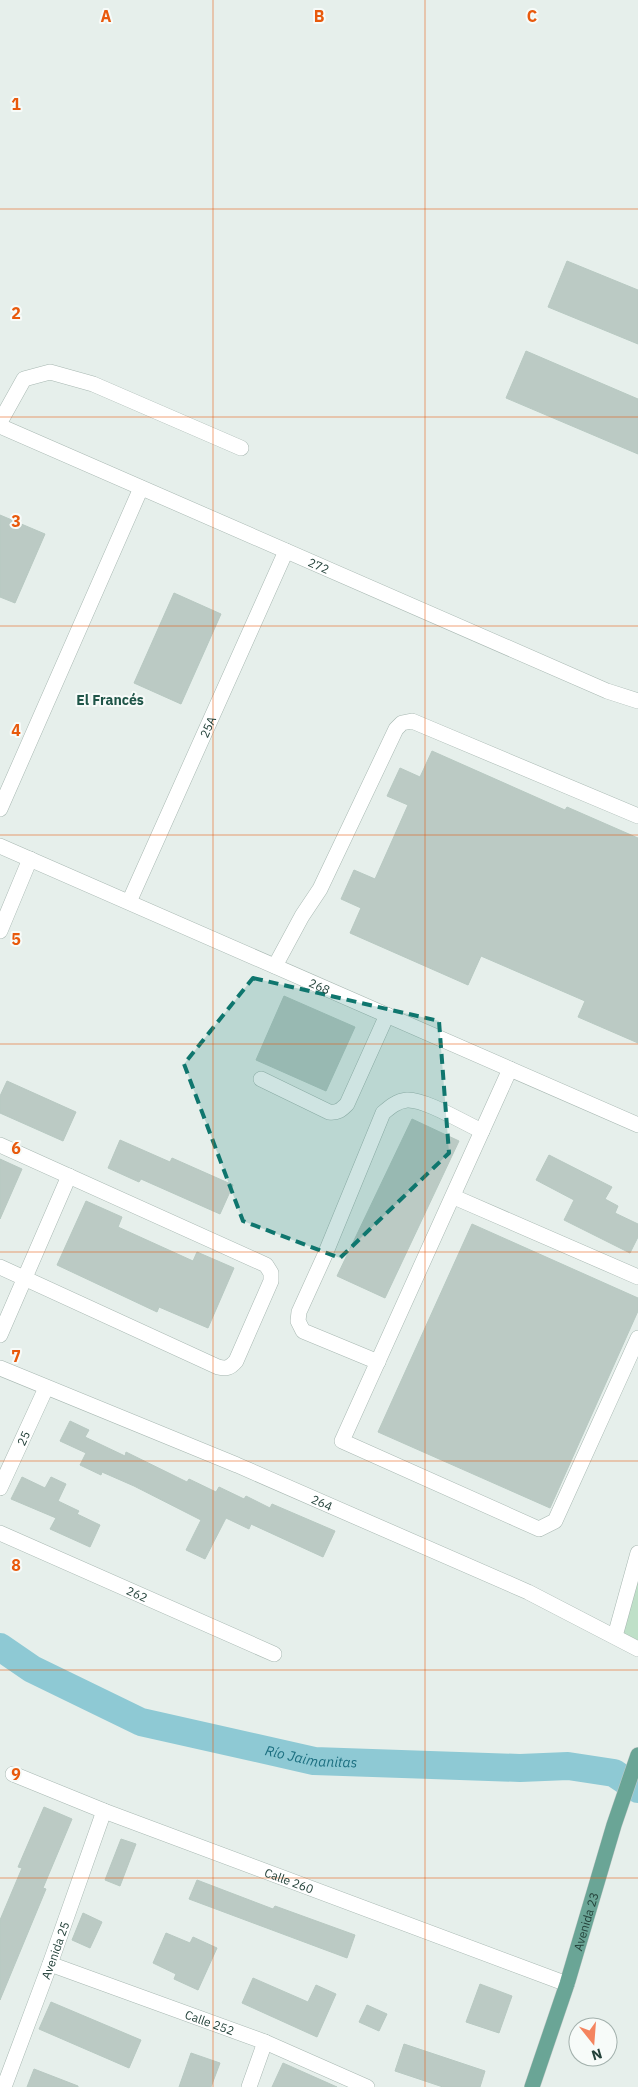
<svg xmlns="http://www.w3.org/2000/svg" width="638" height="2087" viewBox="0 0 638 2087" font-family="'IBM Plex Sans',sans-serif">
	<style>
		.green { fill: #bfe0c8 }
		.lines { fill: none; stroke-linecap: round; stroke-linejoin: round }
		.river { stroke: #8ec9d4; stroke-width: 28 }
		.building { fill: #bbcac4; stroke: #b8c9c2 }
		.minor-casing { stroke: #a8b8b2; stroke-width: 16 }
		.major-casing { stroke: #c2cac8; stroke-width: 16 }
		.minor { stroke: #fff; stroke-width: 15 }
		.major { stroke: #6aa596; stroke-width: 15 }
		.marked { fill: #0f766e; fill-opacity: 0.2; stroke: #0f766e; stroke-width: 4; stroke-dasharray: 10 6; stroke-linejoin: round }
		.grid { fill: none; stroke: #e8590c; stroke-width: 1; stroke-opacity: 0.55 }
		.labels { text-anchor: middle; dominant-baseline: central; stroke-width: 4; stroke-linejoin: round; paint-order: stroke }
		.street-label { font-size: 12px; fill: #24423a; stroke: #f7fbf9 }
		.neighbourhood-label { font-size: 14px; font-weight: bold; fill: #1f5548; stroke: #f7fbf9 }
		.water-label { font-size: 14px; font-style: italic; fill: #1c6f80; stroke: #f7fbf9 }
		.grid-label { font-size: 16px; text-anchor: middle; font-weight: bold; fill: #e8590c; stroke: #f7fbf9; stroke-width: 4; stroke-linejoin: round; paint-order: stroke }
	</style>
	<rect width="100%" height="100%" fill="#e6efeb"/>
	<path class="green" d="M638 1569V1649L620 1640Z"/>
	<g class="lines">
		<path class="river" id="s1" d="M0 1647 32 1669 141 1722 314 1761 520 1768 568 1766 614 1773 638 1789"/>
	</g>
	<path class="building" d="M567 261 638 290V344L548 307Z
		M526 351 638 399V454L506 398Z
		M0 515 45 534 15 603 0 597Z
		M174 593 221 614 181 704 134 683Z
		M432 751 565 810 567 807 638 838V1043L578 1017 585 1001 481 956 468 985 350 933 361 908 341 899 354 870 375 879 408 805 387 796 400 768 420 777Z
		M284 996 355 1027 326 1091 256 1060Z
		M7 1081 76 1112 63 1141 0 1113V1096Z
		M412 1119 459 1141 385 1298 337 1276Z
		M120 1140 170 1162 172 1158 233 1185 220 1214 141 1179 139 1182 108 1168Z
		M549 1155 612 1187 605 1199 618 1206 615 1213 638 1224V1237L630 1253 564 1220 574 1200 536 1180Z
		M0 1159 22 1169 0 1219Z
		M86 1201 122 1217 118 1227 193 1261 197 1252 234 1268 208 1328 159 1307 157 1312 57 1265Z
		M472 1224 638 1298V1311L550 1508 378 1432Z
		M70 1421 89 1430 85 1437 125 1456 126 1452 187 1482 189 1479 216 1492 219 1487 244 1499 246 1496 270 1508 272 1504 335 1531 323 1557 251 1524 249 1529 226 1518 205 1559 186 1550 201 1520 134 1486 102 1472 101 1475 80 1465 86 1453 60 1441Z
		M22 1477 45 1488 51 1477 66 1484 58 1501 79 1511 77 1514 100 1525 90 1547 50 1529 56 1518 11 1499Z
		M44 1807 72 1819 43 1888 46 1889 0 2000V1920L22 1868 18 1867Z
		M121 1839 136 1844 120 1886 105 1880Z
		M197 1880 273 1909 275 1906 355 1935 347 1958 189 1899Z
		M83 1913 102 1922 90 1948 72 1940Z
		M166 1933 190 1943 193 1937 217 1948 198 1990 174 1979 176 1974 153 1963Z
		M253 1978 308 2002 316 1985 336 1994 317 2037 242 2003Z
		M480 1984 512 1996 499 2033 466 2022Z
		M51 2002 141 2040 129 2068 39 2029Z
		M367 2005 387 2014 379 2031 359 2022Z
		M404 2044 485 2071 480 2087H443L395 2071Z
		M191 2053 220 2063 211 2087H179Z
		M283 2063 337 2087H272Z
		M34 2069 78 2086V2087H27Z"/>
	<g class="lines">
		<defs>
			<g id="minor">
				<path d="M0 422 24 379 50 372 93 384 241 448"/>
				<path id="s2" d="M0 426 607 691 638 701"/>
				<path d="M0 809 141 488"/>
				<path id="s3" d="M0 846 638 1125"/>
				<path id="s4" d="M129 902 286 551"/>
				<path d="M0 931 30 859"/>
				<path d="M275 966 302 916 320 889 396 729 402 723 412 721 638 816"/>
				<path d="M510 1069 342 1441 539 1529 555 1521 638 1338"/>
				<path d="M261 1079 329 1112C338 1113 341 1110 347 1104L387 1015"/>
				<path d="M0 1145 266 1265 271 1273V1281L236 1361C230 1368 226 1369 218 1367L0 1267"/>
				<path d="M454 1197 638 1277"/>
				<path d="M0 1335 69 1176"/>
				<path d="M378 1362 303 1331 298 1321 299 1312 324 1257 383 1113C390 1107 397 1101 407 1100 425 1099 464 1123 482 1131"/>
				<path id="s5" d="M0 1368 237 1465 528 1592 638 1649"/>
				<path id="s6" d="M0 1488 46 1388"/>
				<path id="s7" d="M0 1533 274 1654"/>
				<path d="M615 1636 638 1553"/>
				<path id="s8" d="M13 1774 104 1811 567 1984"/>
				<path id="s9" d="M50 1964 265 2042 367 2087"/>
				<path id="s10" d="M4 2087 50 1964 104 1811"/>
				<path d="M249 2087 265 2042"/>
			</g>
			<g id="major">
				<path id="s11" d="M532 2087 567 1984 614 1825 638 1755"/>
			</g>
		</defs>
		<use href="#minor" class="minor-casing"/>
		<use href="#major" class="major-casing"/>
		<use href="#minor" class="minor"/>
		<use href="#major" class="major"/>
	</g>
	<path class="marked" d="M253 978 439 1021 449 1153 340 1258 243 1221 184 1064Z"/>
	<path class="grid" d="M213 0V2087M425 0V2087M0 209H638M0 417H638M0 626H638M0 835H638M0 1044H638M0 1252H638M0 1461H638M0 1670H638M0 1878H638"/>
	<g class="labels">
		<g class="street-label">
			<text stroke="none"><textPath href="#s2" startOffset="348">272</textPath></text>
			<text stroke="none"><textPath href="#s4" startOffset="192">25A</textPath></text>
			<text stroke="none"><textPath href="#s3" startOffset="349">268</textPath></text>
			<text stroke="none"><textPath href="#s6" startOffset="55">25</textPath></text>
			<text stroke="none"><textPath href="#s5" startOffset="349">264</textPath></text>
			<text stroke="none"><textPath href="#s7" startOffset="150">262</textPath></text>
			<text stroke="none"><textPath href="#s8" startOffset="296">Calle 260</textPath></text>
			<text stroke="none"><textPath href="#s11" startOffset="174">Avenida 23</textPath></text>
			<text stroke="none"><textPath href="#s10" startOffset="146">Avenida 25</textPath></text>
			<text stroke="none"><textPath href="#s9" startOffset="170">Calle 252</textPath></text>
		</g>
		<g class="neighbourhood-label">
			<text x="110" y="700">El Francés</text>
		</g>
		<g class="water-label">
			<text stroke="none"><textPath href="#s1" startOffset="334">Río Jaimanitas</textPath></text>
		</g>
	</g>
	<g class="grid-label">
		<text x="106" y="22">A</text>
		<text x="319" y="22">B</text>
		<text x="532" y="22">C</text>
		<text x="16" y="110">1</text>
		<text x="16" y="319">2</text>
		<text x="16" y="527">3</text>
		<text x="16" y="736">4</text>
		<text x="16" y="945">5</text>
		<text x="16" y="1154">6</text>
		<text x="16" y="1362">7</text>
		<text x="16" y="1571">8</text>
		<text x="16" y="1780">9</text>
	</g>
	<g transform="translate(593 2042) rotate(163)"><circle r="24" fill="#f7fbf9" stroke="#a3b1ad"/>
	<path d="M0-4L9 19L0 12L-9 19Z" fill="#f4845f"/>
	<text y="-8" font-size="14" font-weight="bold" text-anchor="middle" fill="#24423a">N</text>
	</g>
</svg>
